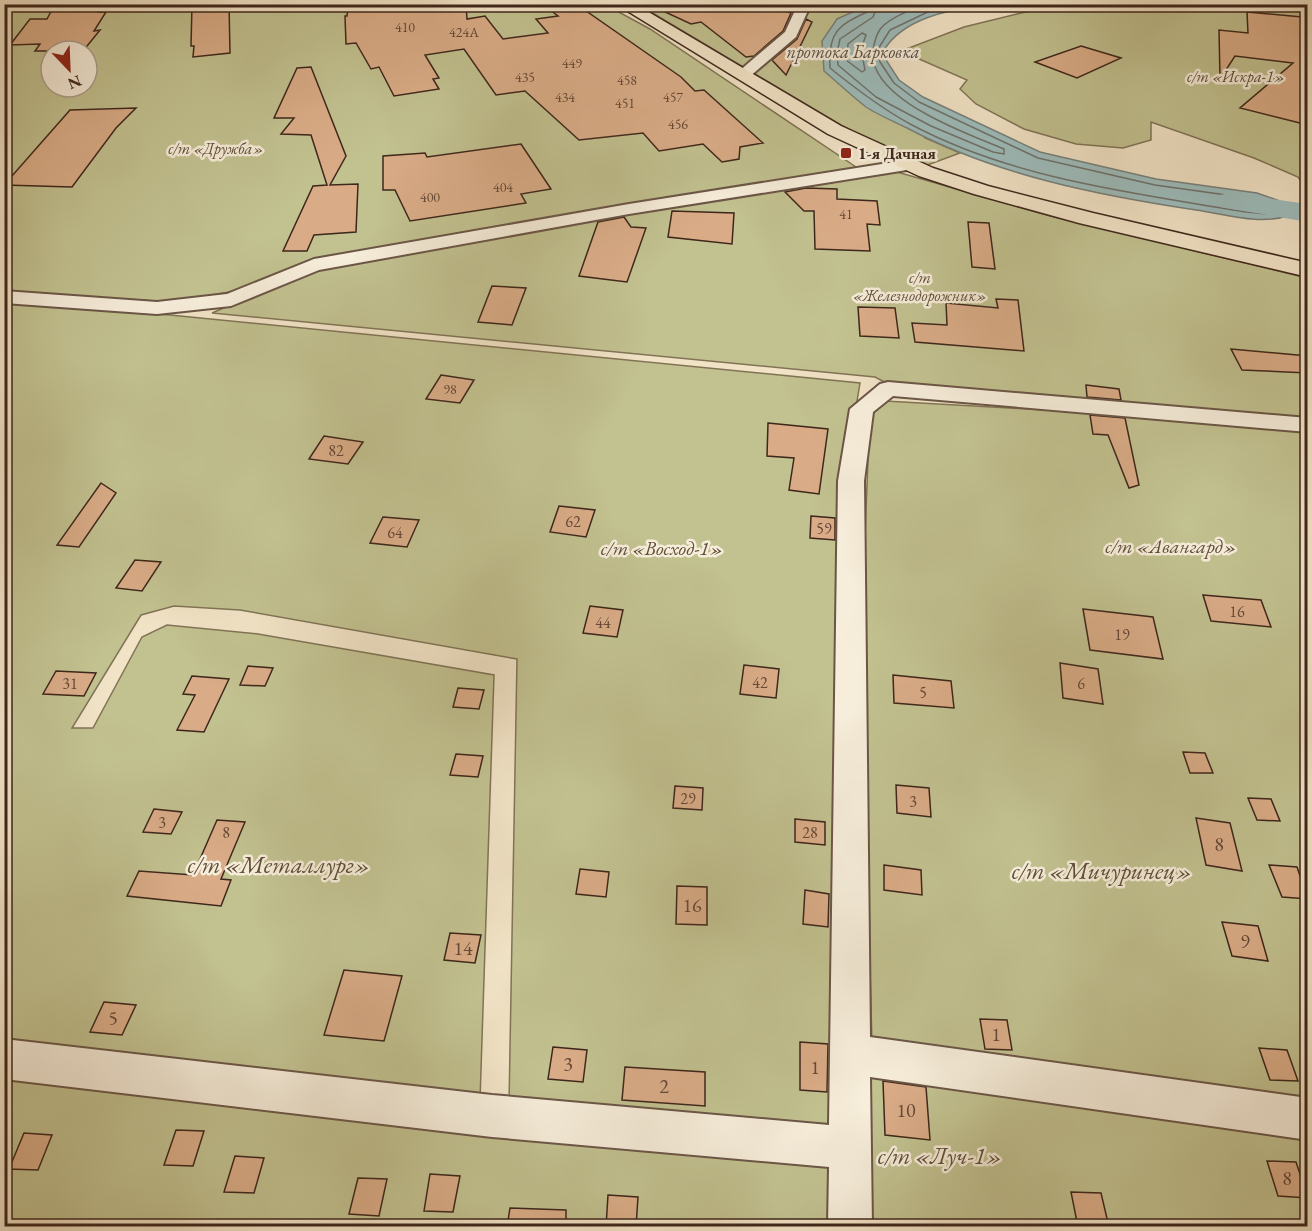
<svg xmlns="http://www.w3.org/2000/svg" width="1312" height="1231" viewBox="0 0 1312 1231" font-family="'EB Garamond',serif">
	<style>
		.green { fill: #c2c190; stroke: #807456; stroke-width: 1.5; fill-rule: evenodd }
		.water { fill: #9dbdbd; stroke: #77817c; stroke-width: 1.5 }
		.lines { fill: none; stroke-linecap: round; stroke-linejoin: round }
		.shore { stroke: #6e726c; stroke-width: 1.5 }
		.river { fill: #9dbdbd; fill-rule: evenodd }
		.building { fill: #d9ac87; stroke: #3e271b; stroke-width: 1.5 }
		.minor-casing { stroke: #6b5646; stroke-width: 4 }
		.major-casing { stroke: #3e271b; stroke-width: 3 }
		.minor { fill: #f6edda; fill-rule: evenodd }
		.major { fill: #f1e3c6; fill-rule: evenodd }
		.poi-dot { fill: #8f2418; stroke: #f6edda; stroke-width: 2 }
		.labels { text-anchor: middle; dominant-baseline: central; stroke-width: 5; stroke-linejoin: round; paint-order: stroke }
		.far-number-label { font-size: 14px; fill: #654836 }
		.far-park-label { font-size: 16px; font-style: italic; fill: #5f4e38; stroke: #f6edda }
		.far-poi-label { font-size: 16px; font-weight: bold; fill: #3e271b; stroke: #f6edda; text-anchor: start }
		.number-label { font-size: 16px; fill: #654836 }
		.far-water-label { font-size: 18px; font-style: italic; fill: #564c44; stroke: #f6edda }
		.park-label { font-size: 20px; font-style: italic; fill: #5f4e38; stroke: #f6edda }
		.near-number-label { font-size: 20px; fill: #654836 }
		.near-park-label { font-size: 24px; font-style: italic; fill: #5f4e38; stroke: #f6edda }
	</style>
	<rect width="100%" height="100%" fill="#f1e3c6"/>
	<filter id="stains"><feTurbulence type="fractalNoise" baseFrequency=".00333" numOctaves="4"/><feColorMatrix values="0 0 0 0 .2 0 0 0 0 .09 0 0 0 0 .02 0 0 0 .5 -.17"/></filter>
	<radialGradient id="worn" r=".72"><stop offset=".6" stop-color="#630" stop-opacity="0"/><stop offset="1" stop-color="#630" stop-opacity=".3"/></radialGradient>
	<path class="green" d="M4 5H606L650 29 859 169 315 259 246 289 173 302 5 292ZM51 51H87V87H51Z
		M639 5H870L837 19 925 138 960 153 925 166 881 147 841 125Z
		M1039 5H1307V189L1298 177 1254 158 1151 122V140L1123 148 1076 144 1024 129 976 104 960 89 967 80 901 51 964 27 1042 8Z
		M897 172 1051 216 1307 278V420L892 386 875 377 212 313 317 268 679 206Z
		M4 303 170 315 860 383 844 480 838 1131 509 1104 517 659 240 610 174 606 141 615 72 728H93L142 637 167 625 258 634 494 675 480 1100 5 1040Z
		M885 401 1118 414 1307 432V1104L872 1043 861 637 870 409Z
		M865 1073 1307 1136V1226H867Z
		M4 1078 470 1132 828 1167V1226H5Z"/>
	<path class="water" d="M870 4 982 5C947 10 903 19 884 50L886 60 899 80 923 97 1040 152 1156 179 1257 193 1294 206 1290 215C1261 226 1225 214 1196 210 1096 195 996 175 907 128 893 121 878 115 866 107 852 96 838 83 824 71L822 41 837 19Z"/>
	<g class="lines">
		<path class="shore" d="M870 4 867 12C837 26 828 33 830 68 856 89 882 109 912 125 1014 179 1133 193 1246 212L1267 214 1283 211 1281 206 1255 199 1155 185 1038 158 919 102 894 83 880 62 878 49 890 30 932 10 951 4
			M878 4 873 17 840 39 837 54 838 65 876 97 931 126 993 152 1004 154V149C967 133 860 97 874 45 876 37 878 30 884 25 895 15 911 10 925 4
			M862 33 866 35 861 49 865 70 862 72 846 60 848 44Z"/>
		<path class="river" d="M1230 193 1308 204V222L1220 207 1216 201 1220 195Z"/>
	</g>
	<path class="building" d="M55 4H104L99 12H106L94 31 100 30 83 51H35L40 44 10 45 30 19H47Z
		M192 4H229L230 53 193 57 194 46H191Z
		M348 4H466L467 19 485 16 503 39 548 33 536 19 558 16 542 4H576L681 77 695 91 704 90 763 143 740 147 739 159 722 162 703 144 659 151 643 133 579 140 525 91 496 95 464 49 425 55 439 78 433 79 439 89 394 96 379 67 371 69 356 43 346 44 345 16H347Z
		M648 4H768L791 13 783 31 754 56 746 57 701 22 691 24Z
		M1247 12 1302 17 1308 47V125L1240 108 1293 63 1235 56 1220 79 1219 30 1248 33Z
		M806 19 812 22 786 75 772 60 797 39Z
		M1081 46 1121 58 1077 78 1035 62Z
		M311 67 346 156 330 185 358 184 356 232 314 235 307 251H283L313 186 327 185 311 135 281 134 294 118H274L297 68Z
		M136 108 116 128 72 187 4 185 70 110Z
		M521 144 551 189 521 194 526 203 410 221 395 190H383V156L425 153 427 157Z
		M806 188 837 189V199L877 201 880 225 867 224 870 251 815 249 814 211H804L785 192Z
		M672 211 734 213 732 244 668 237Z
		M624 217 631 227 646 228 627 282 579 276 598 222Z
		M968 222 989 223 995 269 972 267Z
		M492 286 526 288 512 325 478 322Z
		M996 299 1018 300 1024 351 915 342 912 323 947 325 946 303 998 308Z
		M858 307 895 308 899 338 860 336Z
		M1231 349 1308 356V373L1242 370Z
		M441 375 474 380 460 403 426 399Z
		M1086 385 1119 389 1121 400 1087 397Z
		M1090 415 1125 418 1139 485 1129 488 1108 435 1093 434Z
		M768 423 828 429 819 494 789 490 794 458 767 456Z
		M324 436 363 442 348 464 309 459Z
		M101 483 116 493 79 547 57 545Z
		M559 506 595 510 586 537 550 532Z
		M811 516 835 518V540L810 538Z
		M383 517 419 520 407 547 370 543Z
		M135 560 161 562 142 591 116 588Z
		M1203 595 1261 600 1271 627 1211 621Z
		M590 606 623 610 617 637 583 633Z
		M1083 609 1153 617 1163 659 1090 650Z
		M1060 663 1098 669 1103 704 1063 698Z
		M744 665 779 669 776 698 740 694Z
		M248 666 273 668 265 686 240 685Z
		M56 671 96 673 84 696 43 694Z
		M893 675 951 681 954 708 894 703Z
		M192 676 229 679 204 732 177 730 195 695 183 694Z
		M458 688 484 690 479 709 453 707Z
		M1183 752 1205 753 1213 773H1190Z
		M456 754 483 756 478 777 450 775Z
		M896 785 929 788 931 817 897 813Z
		M675 786 703 788 702 810 673 808Z
		M1248 798 1271 799 1280 821 1257 820Z
		M154 809 182 812 171 834 143 832Z
		M1196 818 1230 823 1242 871 1206 865Z
		M795 819 825 822V845L795 842Z
		M217 820 245 822 221 879 231 880 221 906 127 896 139 871 193 875Z
		M884 865 921 870 922 895 884 890Z
		M1269 865 1297 867 1308 899 1282 897Z
		M580 869 609 872 606 897 576 894Z
		M677 886 707 887V925L676 924Z
		M805 890 829 894 828 927 803 924Z
		M1222 922 1258 926 1268 961 1232 956Z
		M450 933 481 935 475 963 444 960Z
		M344 970 402 976 384 1041 324 1035Z
		M104 1002 136 1005 122 1035 90 1032Z
		M980 1019 1007 1020 1012 1050 985 1049Z
		M800 1042 828 1044 827 1092 800 1090Z
		M553 1047 587 1050 583 1082 548 1079Z
		M1259 1048 1287 1050 1298 1081 1270 1080Z
		M625 1067 705 1072V1106L622 1100Z
		M883 1081 926 1087 930 1140 885 1135Z
		M176 1130 204 1131 193 1166 164 1165Z
		M24 1133 52 1135 38 1170 9 1169Z
		M235 1156 264 1158 254 1193 224 1192Z
		M1267 1161 1296 1162 1308 1198 1278 1196Z
		M430 1174 460 1176 453 1212 424 1211Z
		M358 1178 387 1179 379 1216 349 1214Z
		M1071 1192 1101 1193 1109 1227H1078Z
		M608 1195 638 1197 636 1227H606Z
		M510 1208 566 1210V1227H507Z"/>
	<g class="lines">
		<defs>
			<path id="minor" d="M798 4H811L796 37 748 78H738L736 75 738 72 785 32Z
				M907 160 913 161 915 165 913 169 629 214 319 270 231 306 157 314 4 303V291L157 302 227 294 314 259 629 204Z
				M888 382 1308 418V432L893 396 873 412 864 481 870 1037 1308 1098V1140L870 1077 872 1226H828L829 1167 492 1137 4 1079V1039L492 1095 829 1125 838 481 850 409 880 384Z"/>
			<path id="major" d="M616 4H635L841 126 933 168 988 186 1093 213 1308 263V277L1079 223 974 194 919 176 828 134Z"/>
		</defs>
		<use href="#minor" class="minor-casing"/>
		<use href="#major" class="major-casing"/>
		<use href="#minor" class="minor"/>
		<use href="#major" class="major"/>
	</g>
	<rect class="poi-dot" x="840" y="147" width="12" height="12" rx="3"/>
	<g class="labels">
		<g class="far-number-label">
			<text x="405" y="27">410</text>
			<text x="464" y="32">424А</text>
			<text x="572" y="63">449</text>
			<text x="525" y="77">435</text>
			<text x="627" y="80">458</text>
			<text x="565" y="97">434</text>
			<text x="673" y="97">457</text>
			<text x="625" y="103">451</text>
			<text x="678" y="124">456</text>
			<text x="503" y="187">404</text>
			<text x="430" y="197">400</text>
			<text x="846" y="214">41</text>
			<text x="450" y="389">98</text>
		</g>
		<g class="far-park-label">
			<text x="1236" y="76">с/т «Искра-1»</text>
			<text x="216" y="148">с/т «Дружба»</text>
			<text x="920" y="277">с/т<tspan x="920" dy="18">«Железнодорожник»</tspan></text>
		</g>
		<g class="far-poi-label">
			<text x="858" y="153">1-я Дачная</text>
		</g>
		<g class="number-label">
			<text x="336" y="450">82</text>
			<text x="573" y="521">62</text>
			<text x="824" y="528">59</text>
			<text x="395" y="532">64</text>
			<text x="1237" y="611">16</text>
			<text x="603" y="622">44</text>
			<text x="1122" y="634">19</text>
			<text x="760" y="682">42</text>
			<text x="70" y="683">31</text>
			<text x="1081" y="683">6</text>
			<text x="923" y="692">5</text>
			<text x="688" y="798">29</text>
			<text x="913" y="801">3</text>
			<text x="162" y="822">3</text>
			<text x="226" y="832">8</text>
			<text x="810" y="832">28</text>
		</g>
		<g class="far-water-label">
			<text x="853" y="51">протока Барковка</text>
		</g>
		<g class="park-label">
			<text x="1171" y="546">с/т «Авангард»</text>
			<text x="662" y="548">с/т «Восход-1»</text>
		</g>
		<g class="near-number-label">
			<text x="1219" y="844">8</text>
			<text x="692" y="905">16</text>
			<text x="1245" y="941">9</text>
			<text x="463" y="948">14</text>
			<text x="113" y="1018">5</text>
			<text x="996" y="1034">1</text>
			<text x="568" y="1064">3</text>
			<text x="815" y="1067">1</text>
			<text x="664" y="1086">2</text>
			<text x="906" y="1110">10</text>
			<text x="1287" y="1178">8</text>
		</g>
		<g class="near-park-label">
			<text x="279" y="864">с/т «Металлург»</text>
			<text x="1102" y="870">с/т «Мичуринец»</text>
			<text x="940" y="1155">с/т «Луч-1»</text>
		</g>
	</g>
	<rect width="1312" height="1231" fill="none" stroke="#f1e3c6" stroke-width="24"/>
	<rect x="6" y="6" width="1300" height="1219" fill="none" stroke="#3e271b" stroke-width="3"/>
	<rect x="12" y="12" width="1288" height="1207" fill="none" stroke="#3e271b" stroke-width="1.5"/>
	<g transform="translate(69 69) rotate(157)"><circle r="28" fill="#f6edda" stroke="#ac9e8e" stroke-width="1.5"/>
	<path d="M0-4.5L10 22L0 15L-10 22Z" fill="#8f2418"/>
	<text y="-9" font-size="16" font-weight="bold" text-anchor="middle" fill="#3e271b">N</text>
	</g>
	<rect width="100%" height="100%" filter="url(#stains)"/>
	<rect width="100%" height="100%" fill="url(#worn)"/>
</svg>
